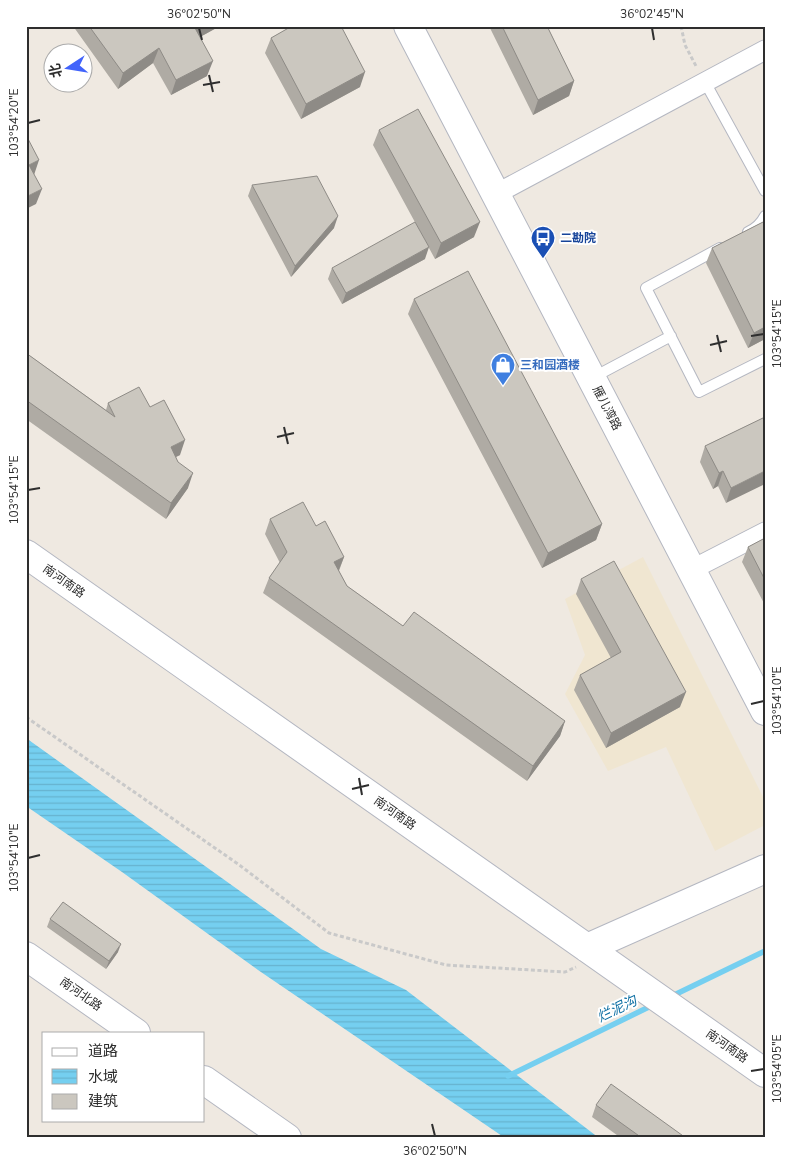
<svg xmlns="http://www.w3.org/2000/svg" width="791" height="1164" viewBox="0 0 791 1164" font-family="'Nunito Sans','Noto Sans SC',sans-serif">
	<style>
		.education { fill: #f0e6d1 }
		.water { fill: url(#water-rules) }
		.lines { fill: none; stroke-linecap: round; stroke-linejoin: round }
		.stream { stroke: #75cff0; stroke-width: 5.5 }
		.lane-casing { stroke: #b4b7c1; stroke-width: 12 }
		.street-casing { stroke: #b4b7c1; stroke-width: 21 }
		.secondary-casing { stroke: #b4b7c1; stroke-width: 30 }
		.path { stroke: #c9c9c9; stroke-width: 3; stroke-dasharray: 4 2.5; stroke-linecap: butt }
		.lane { stroke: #fff; stroke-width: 10 }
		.street { stroke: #fff; stroke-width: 19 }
		.secondary { stroke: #fff; stroke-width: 28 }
		.wall { fill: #afaba4 }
		.shaded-wall { fill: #8e8b86 }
		.building { fill: #cbc7bf; stroke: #8e8b86 }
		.ticks { fill: none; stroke: #2e2e2e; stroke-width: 2 }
		.labels { text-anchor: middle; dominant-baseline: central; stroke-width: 4; stroke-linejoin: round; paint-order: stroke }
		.transit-label { font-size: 12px; font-weight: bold; fill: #164399; stroke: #fff; text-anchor: start }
		.shop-label { font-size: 12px; font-weight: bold; fill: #366cbe; stroke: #fff; text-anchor: start }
		.street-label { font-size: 12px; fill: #2e2e2e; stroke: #fff }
		.water-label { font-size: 14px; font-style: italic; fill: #0d6fa3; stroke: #fff }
		.neatline { fill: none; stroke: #2e2e2e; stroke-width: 2 }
		.ticks-label { font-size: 12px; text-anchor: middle; fill: #2e2e2e }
	</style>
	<defs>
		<pattern id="water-rules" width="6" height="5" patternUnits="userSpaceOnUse" patternTransform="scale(1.25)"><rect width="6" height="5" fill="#75cff0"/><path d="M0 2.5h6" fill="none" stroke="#66b2ce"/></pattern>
	</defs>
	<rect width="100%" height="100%" fill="#efe9e1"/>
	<path class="education" d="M643 557 765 801V825L715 851 666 747 608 771 565 694 585 655 565 599Z"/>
	<path class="water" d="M26 738 321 949 406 990 599 1138H505L258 970 122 872 26 806Z"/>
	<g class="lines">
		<path class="stream" d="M670 997 765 951
			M508 1076 655 1004"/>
		<defs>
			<path id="lane" d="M705 82 765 191
				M748 232C755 229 761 224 765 216
				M720 248 646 288 699 392 765 359
				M592 378 671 336"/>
			<path id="street" d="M496 194 765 50
				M691 570 765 532"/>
			<path id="secondary" d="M408 26 765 711
				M26 554 765 1073
				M587 948 765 869
				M26 956 136 1033
				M204 1080 287 1138"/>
		</defs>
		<use href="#lane" class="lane-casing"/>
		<use href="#street" class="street-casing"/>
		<use href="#secondary" class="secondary-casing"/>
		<path class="path" d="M681 26 685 45 696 66
			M26 717 238 864 329 933 446 965 565 972 576 967"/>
		<use href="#lane" class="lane"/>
		<use href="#street" class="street"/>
		<use href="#secondary" class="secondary"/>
	</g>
	<path class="wall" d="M73 26H220L200 37 207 76 171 95 153 63 118 89Z
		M286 26H341L360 87 301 119 265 53 271 38 287 29Z
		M489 26H547L574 81 569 96 533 115Z
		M379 130 474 237 435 259 373 145Z
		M252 185 334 228 291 277 248 196Z
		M765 221V339L748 348 706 263 712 248Z
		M425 259 342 304 328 279 332 268Z
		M414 299 602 524 596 540 542 568 408 314Z
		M26 353 106 410 108 403 150 407 180 455 176 457 188 488 166 519 26 419Z
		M765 417 726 503 718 486 713 489 700 462 705 446Z
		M270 519 316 526 344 557 339 571 347 586 403 626 565 721 560 736 527 781 263 593 269 578 280 563 265 534Z
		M765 538V605L742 562 748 547Z
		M581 579 680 707 606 748 574 690 580 675 611 658 576 594Z
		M50 919 118 952 106 969 47 927Z
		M596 1105 686 1138H621L592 1117Z"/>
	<path class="shaded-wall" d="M197 26H220L189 43 195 28Z
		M159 48 153 63 118 89 123 73Z
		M213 61 207 76 171 95 176 80Z
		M365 72 360 87 301 119 306 104Z
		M574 81 569 96 533 115 538 100Z
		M39 160 34 175 29 165Z
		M42 189 36 204 26 209V197Z
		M338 216 334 228 291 277 295 266Z
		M480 222 474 237 435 259 441 243Z
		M429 247 425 259 342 304 346 293Z
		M765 327V339L748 348 754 333Z
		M185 440 180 455 165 462 171 447Z
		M723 471 718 486 713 489 719 473Z
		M765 471V484L726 503 731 488Z
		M193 473 188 488 166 519 171 503Z
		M602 524 596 540 542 568 548 553Z
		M344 557 338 572 334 562Z
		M686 692 680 707 606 748 611 733Z
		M565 721 560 736 527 781 533 766Z
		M121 944 118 952 106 969 109 961Z"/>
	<path class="building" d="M89 26H197L195 28 213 61 176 80 159 48 123 73Z
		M292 26H341L365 72 306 104 271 38Z
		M502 26H547L574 81 538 100Z
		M418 109 480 222 441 243 379 130Z
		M26 135 39 160 29 165 42 189 26 197Z
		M317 176 338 216 295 266 252 185Z
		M765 221V327L754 333 712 248Z
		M415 222 429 247 346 293 332 268Z
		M468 271 602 524 548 553 414 299Z
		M26 353 115 417 108 403 139 387 150 407 164 400 185 440 171 447 178 462 193 473 171 503 26 400Z
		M765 417V471L731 488 723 471 719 473 705 446Z
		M303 502 316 526 325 521 344 557 334 562 347 586 403 626 414 612 565 721 533 766 269 578 287 552 270 519Z
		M765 538V580L748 547Z
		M614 561 686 692 611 733 580 675 621 652 581 579Z
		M63 902 121 944 109 961 50 919Z
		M611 1084 686 1138H642L596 1105Z"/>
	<path class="ticks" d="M199 28 202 40M652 28 654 40M209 75 213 92M203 85 220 82M28 123 40 120M717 335 721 352M751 336 764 334M710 345 727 341M284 427 288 444M277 437 294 433M28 490 40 488M751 704 764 701M359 778 362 795M352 789 369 785M28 858 40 855M751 1071 764 1069M432 1124 435 1136"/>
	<defs>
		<symbol id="bus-pin" viewBox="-11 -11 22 30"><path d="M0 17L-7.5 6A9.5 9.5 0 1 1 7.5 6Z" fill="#1a4fb4" stroke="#fff"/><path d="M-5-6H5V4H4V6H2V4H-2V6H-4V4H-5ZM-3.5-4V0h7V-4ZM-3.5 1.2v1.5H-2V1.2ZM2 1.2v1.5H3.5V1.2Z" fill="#fff"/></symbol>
		<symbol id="shop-pin" viewBox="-11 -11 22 30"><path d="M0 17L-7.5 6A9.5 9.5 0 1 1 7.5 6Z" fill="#3f7fe0" stroke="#fff"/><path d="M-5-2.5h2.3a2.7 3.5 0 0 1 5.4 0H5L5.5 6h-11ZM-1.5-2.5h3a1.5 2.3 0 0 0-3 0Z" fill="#fff"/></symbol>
	</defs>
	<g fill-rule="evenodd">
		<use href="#bus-pin" x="529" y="224" width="28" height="38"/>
		<use href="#shop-pin" x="489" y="351" width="28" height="38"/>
	</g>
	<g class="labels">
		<g class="transit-label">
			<text x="560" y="238">二勘院</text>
		</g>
		<g class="shop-label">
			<text x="520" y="365">三和园酒楼</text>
		</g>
		<g class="street-label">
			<text transform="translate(607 408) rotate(63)">雁儿湾路</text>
			<text transform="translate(64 581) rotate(35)">南河南路</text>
			<text transform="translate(395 813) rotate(35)">南河南路</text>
			<text transform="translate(81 994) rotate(35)">南河北路</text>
			<text transform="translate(727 1046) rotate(35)">南河南路</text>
		</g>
		<g class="water-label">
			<text transform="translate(617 1009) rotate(-26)">烂泥沟</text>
		</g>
	</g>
	<rect width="791" height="1164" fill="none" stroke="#ffffff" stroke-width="55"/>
	<rect x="42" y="1032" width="162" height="90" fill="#ffffff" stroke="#ababab"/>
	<rect x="52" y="1048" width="25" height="8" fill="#ffffff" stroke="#ababab"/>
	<text x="88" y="1056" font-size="15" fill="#2e2e2e">道路</text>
	<rect x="52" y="1069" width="25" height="15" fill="url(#water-rules)" stroke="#ababab"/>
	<text x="88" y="1082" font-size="15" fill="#2e2e2e">水域</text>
	<rect x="52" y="1094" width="25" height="15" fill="#cbc7bf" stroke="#ababab"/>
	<text x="88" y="1106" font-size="15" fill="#2e2e2e">建筑</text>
	<g transform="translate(68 68) rotate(258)"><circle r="24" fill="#ffffff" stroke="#ababab"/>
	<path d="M0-4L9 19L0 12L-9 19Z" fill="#4264fb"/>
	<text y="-8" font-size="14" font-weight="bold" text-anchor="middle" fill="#2e2e2e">北</text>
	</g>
	<rect x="28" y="28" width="736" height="1108" class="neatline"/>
	<g class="ticks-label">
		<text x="199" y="18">36°02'50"N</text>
		<text x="652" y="18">36°02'45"N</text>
		<text transform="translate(14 123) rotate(-90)" y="4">103°54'20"E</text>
		<text transform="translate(777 334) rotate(-90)" y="4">103°54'15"E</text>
		<text transform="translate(14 490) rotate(-90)" y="4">103°54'15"E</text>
		<text transform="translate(777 701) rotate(-90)" y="4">103°54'10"E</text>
		<text transform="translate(14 858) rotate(-90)" y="4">103°54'10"E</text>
		<text transform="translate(777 1069) rotate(-90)" y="4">103°54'05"E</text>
		<text x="435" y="1155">36°02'50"N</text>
	</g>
</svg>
